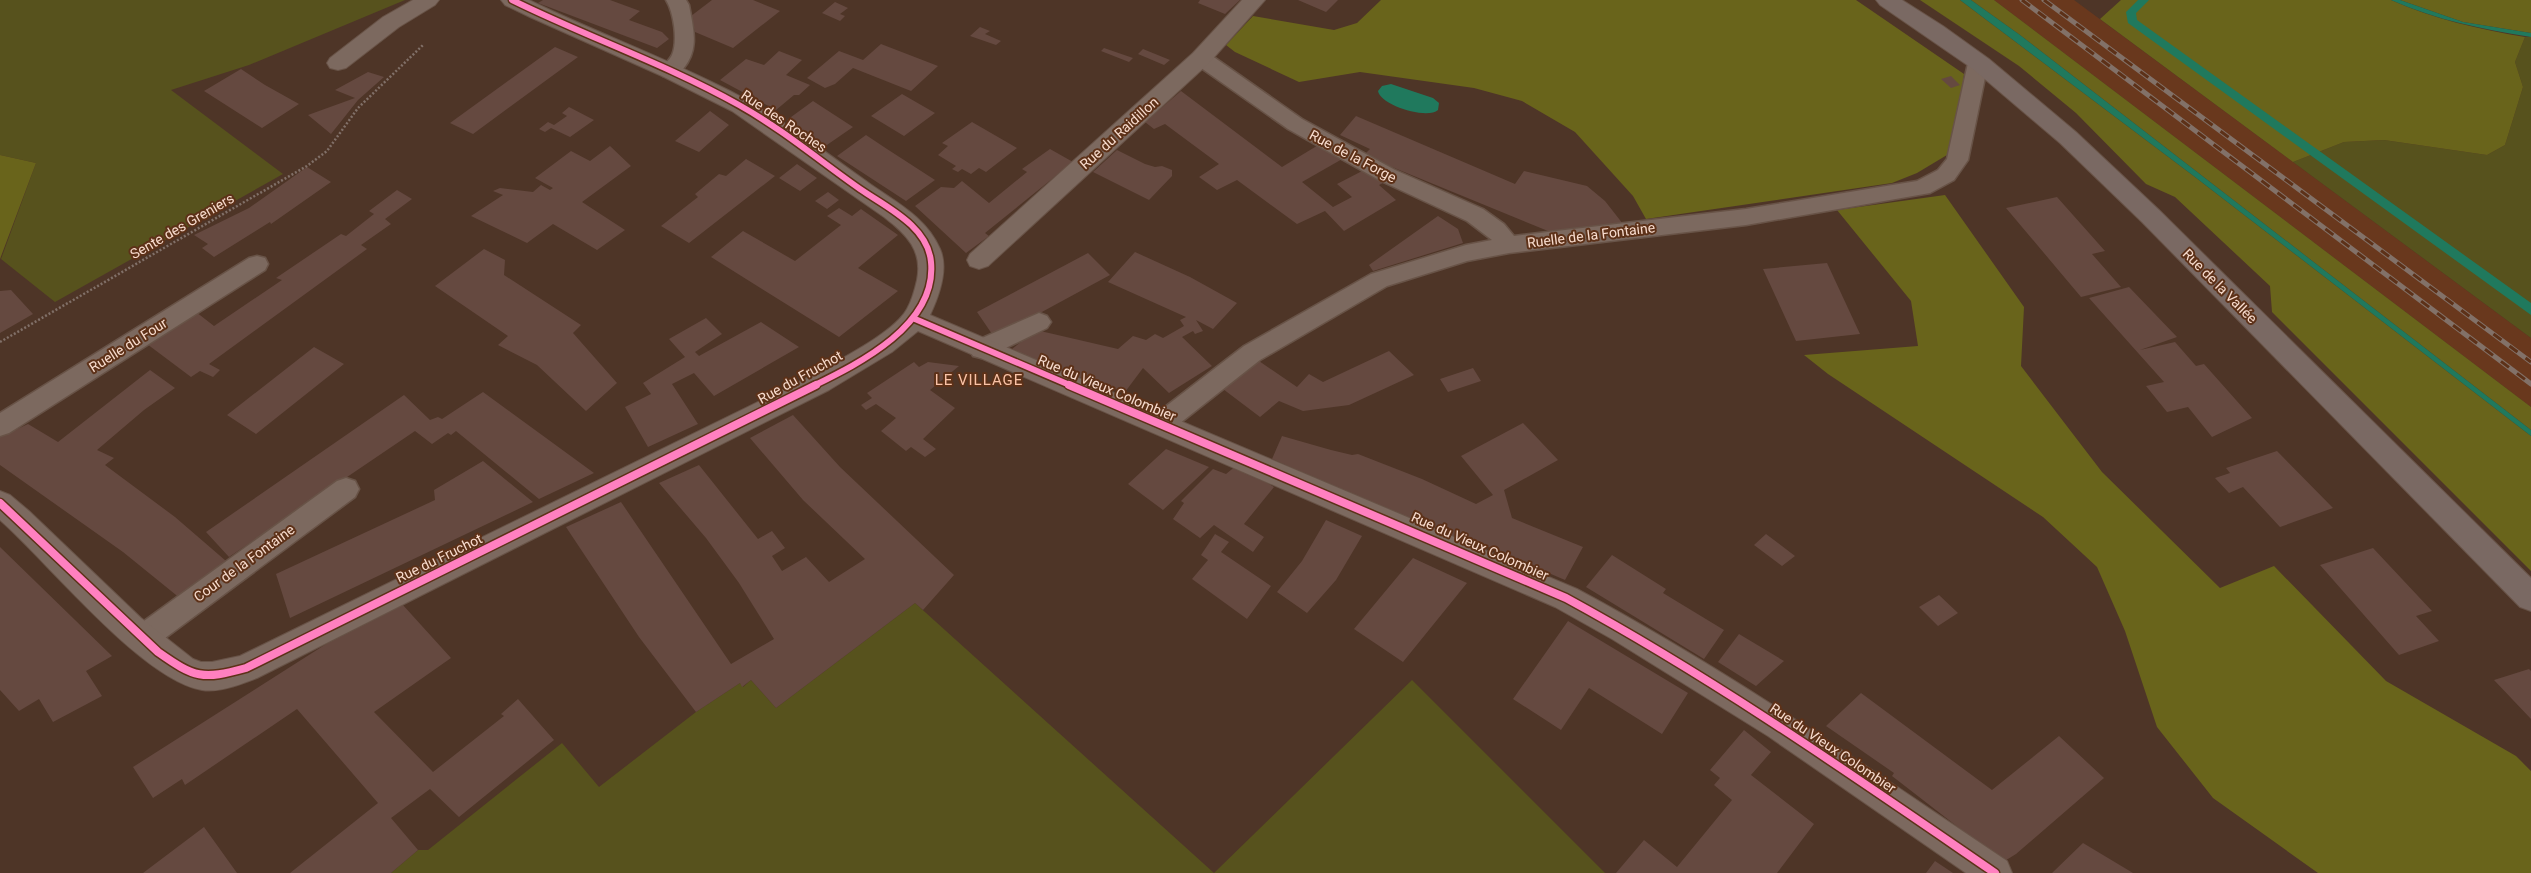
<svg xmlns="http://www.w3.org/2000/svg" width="2531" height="873" viewBox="0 0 2531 873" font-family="Roboto,sans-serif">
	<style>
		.built { fill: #69381d }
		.green { fill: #57521d }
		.forest { fill: #69641b }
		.water { fill: #20795d }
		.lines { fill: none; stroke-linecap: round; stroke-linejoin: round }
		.stream { fill: #20795d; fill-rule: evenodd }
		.building { fill: #654940 }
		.lane-casing { stroke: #685347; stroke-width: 3 }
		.street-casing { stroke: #685347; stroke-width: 2 }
		.secondary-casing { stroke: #685347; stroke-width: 2 }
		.path { stroke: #817068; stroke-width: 2.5; stroke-dasharray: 2 2; stroke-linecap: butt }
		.lane { fill: #7c695f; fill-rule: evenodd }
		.street { fill: #7c695f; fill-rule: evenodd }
		.secondary { fill: #7a6963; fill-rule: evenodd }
		.rail-casing { stroke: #827168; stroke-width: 5 }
		.rail { stroke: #5d3118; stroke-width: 3; stroke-dasharray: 10; stroke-linecap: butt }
		.cycleway-far1-casing { stroke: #5d3118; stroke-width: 9 }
		.cycleway-casing { stroke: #5d3118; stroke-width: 11 }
		.cycleway-far1 { stroke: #ff80c0; stroke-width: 6 }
		.cycleway { stroke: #ff80c0; stroke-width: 8 }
		.labels { text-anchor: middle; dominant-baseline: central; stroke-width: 4; stroke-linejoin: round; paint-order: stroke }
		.street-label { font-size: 14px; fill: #f8dcce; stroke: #5d3118 }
		.neighbourhood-label { font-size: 15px; letter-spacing: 1px; fill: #f9c2a6; stroke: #5d3118 }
	</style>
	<rect width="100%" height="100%" fill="#4e3527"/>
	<path class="built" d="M1994 0H2074L2531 338V407Z"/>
	<path class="green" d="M0 0H405L249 65 171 90 283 174 55 302 1 259 36 163 0 155Z
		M2525 37H2531V338L2293 162 2344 142 2384 140 2487 155 2505 145 2523 87 2515 62Z
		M915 603 1214 873 1412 680 1605 873H391L418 850H428L562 743 599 787 696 712 740 683 743 687 751 680 776 708Z"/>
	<path class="forest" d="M1381 0H1856L1964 74 1960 109 1947 155 1917 173 1892 183 1646 219 1633 196 1575 132 1522 101 1474 88 1360 72 1299 82 1235 52 1226 45 1253 16 1334 30 1357 23Z
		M1920 0H1960L2195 177 2531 436V571L2272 312 2270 286 2175 197 2146 184 2076 113 2019 66Z
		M1971 0H1994L2531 407V430L2020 35Z
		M2121 0H2391C2434 19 2478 29 2525 37L2515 62 2523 87 2505 145 2487 155 2384 140 2344 142 2293 162 2100 19Z
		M2400 0H2531V33L2463 22Z
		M0 155 36 163 0 259Z
		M1945 195 2024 307 2021 366 2102 472 2220 588 2274 566 2386 681 2516 756 2531 771V873H2318L2213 798 2157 727 2125 631 2097 567 2043 517 1828 374 1804 355 1918 346 1911 301 1837 210Z"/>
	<path class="water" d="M1960 0H1971L2020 35 2531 430V436L2195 177Z
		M2391 0H2400L2463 22 2531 33V37C2482 29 2436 20 2391 0Z
		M1391 84 1433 98 1439 103 1438 110C1427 120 1380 105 1378 91L1382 86Z"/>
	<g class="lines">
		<path class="stream" d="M2138 0H2149L2136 13 2137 20 2531 303V315L2128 23 2126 12Z"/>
	</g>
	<path class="building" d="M543 0H610L640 11 629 20 662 32 669 39 657 48 538 3Z
		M712 0H753L780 11 733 48 695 32 691 16Z
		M1200 0H1240L1225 14 1198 3Z
		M1298 0H1338L1326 12Z
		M835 2 848 8 840 14 845 16 840 21 822 13Z
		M980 27 990 31 985 34 1001 41 996 45 970 36Z
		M881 44 938 66 911 91 853 68 835 84 825 88 807 78 839 51 863 60Z
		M555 47 578 57 473 134 450 123Z
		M1104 48 1133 58 1129 62 1101 51Z
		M1143 49 1170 60 1164 65 1138 54Z
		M779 51 802 60 786 75 810 85 799 95H794L776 110 720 80 746 59 764 65Z
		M241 69 265 85 299 104 262 128 204 91Z
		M368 72 384 77 358 100 331 134 308 115 355 98 335 90Z
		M1951 76 1960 85 1951 88 1941 79Z
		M1181 91 1282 167 1320 144 1344 158 1302 182 1333 207 1352 197 1337 184 1366 169 1389 180 1379 185 1396 200 1344 231 1325 211 1297 224 1237 180 1217 190 1199 177 1219 164 1165 124 1154 129 1145 122Z
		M902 94 935 113 904 136 871 116Z
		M813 101 853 127 824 147 787 120Z
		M569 107 594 120 570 137 551 128 545 132 539 129 548 122 554 125 567 116 562 113Z
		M710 111 729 125 699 152 675 141Z
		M1356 116 1515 184 1524 171 1587 186 1605 201 1623 224 1548 231 1387 165 1366 153 1370 149 1340 135Z
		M972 122 1017 148 986 172 979 168 971 174 962 169 958 172 952 169 956 166 938 155 948 146 942 143Z
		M866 135 887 149 935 180 906 201 837 156Z
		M610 146 631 166 582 202 625 230 597 250 553 224 527 243 471 216 503 195 493 191 500 188 533 192 541 185 550 190 553 188 535 178 571 151 590 161Z
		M1050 149 1073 162 985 233 989 236 966 253 915 206 941 187 954 188 962 181 989 203 1027 172 1022 169Z
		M1117 150 1145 164 1155 167 1162 166 1172 170V176L1149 200 1093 172Z
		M746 159 775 176 689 243 661 226 698 197 695 194 719 174 726 176Z
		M797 164 817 178 800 191 779 178Z
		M307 167 331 182 271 224 270 222 214 257 202 248 208 244 194 235 249 208Z
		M397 190 412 199 385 219 391 224 361 245 367 249 209 364 220 370 213 377 200 371 191 377 147 344 196 312 214 326 282 280 276 278 341 234 346 236 374 214 369 211Z
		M828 192 839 200 827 209 815 201Z
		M2057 197 2105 251 2092 254 2121 287 2081 297 2006 208Z
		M839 208 852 216 861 209 898 235 858 268 898 291 839 337 711 257 743 231 795 261 841 225 827 216Z
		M1438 216 1458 229 1463 243 1373 271 1369 265Z
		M484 249 505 260 504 275 581 325 573 333 617 383 586 411 537 365 498 345 508 336 435 286Z
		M1135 252 1190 277 1237 303 1213 329 1196 320 1203 331 1195 334 1193 331 1182 337 1212 366 1169 393 1143 368 1125 392 1039 364 1012 349 1036 330 1118 349 1133 336 1146 340 1155 334 1163 338 1184 326 1180 320 1186 317 1108 282Z
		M1088 253 1110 275 1040 313 992 334 977 312Z
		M1827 263 1860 334 1796 341 1763 269Z
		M2129 287 2177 337 2140 350 2175 342 2196 366 2204 364 2252 418 2212 437 2188 407 2167 412 2146 386 2164 382 2089 298Z
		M11 290 33 314 0 333V291Z
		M706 318 722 334 695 352 699 356 761 322 799 347 714 396 694 373 672 384 698 424 648 447 625 407 651 394 643 383 685 357 669 339Z
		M314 347 344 364 256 434 227 415Z
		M1389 351 1414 375 1349 405 1303 411 1279 401 1260 417 1223 389 1259 361 1297 387 1309 374 1323 382Z
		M914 362 919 367 928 362 959 366 930 390 955 408 923 439 936 449 925 457 911 447 906 451 881 431 896 418 876 404 866 410 861 405 872 398 867 393Z
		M1473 368 1481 381 1448 392 1440 379Z
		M150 370 175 388 144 410 97 450 114 458 105 465 175 517 226 561 217 573 181 599 123 552 0 465V437L28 424 58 442Z
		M483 392 594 473 539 499 456 431 451 435 448 433 432 444 415 431 229 557 206 532 404 395 430 420 438 417 442 419Z
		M793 415 840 467 954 575 923 610 915 603 776 708 751 680 742 687 740 683 696 712 639 637 566 527 621 502 731 664 774 639 739 583 706 538 659 483 699 465 758 539 772 531 785 548 772 556 782 571 806 557 829 582 865 559 803 500 750 438Z
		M1523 423 1558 460 1504 490 1512 518 1583 547 1565 580 1460 535 1458 541 1272 459 1282 436 1331 450 1352 455 1358 454 1422 479 1476 504 1493 495 1461 456Z
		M1166 449 1209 467 1163 510 1128 484Z
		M2277 451 2333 508 2280 527 2243 487 2229 493 2215 478 2230 473 2226 468Z
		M483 461 533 502 290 618 276 574 435 500 434 490Z
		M1237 465 1274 487 1244 524 1264 537 1253 552 1214 525 1200 538 1173 519 1184 503 1181 501 1213 469 1226 474Z
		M1326 520 1362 536 1336 580 1307 613 1277 592 1302 561Z
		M1215 534 1229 542 1221 552 1271 586 1247 619 1192 579 1208 560 1201 555Z
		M1766 534 1795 556 1782 566 1754 545Z
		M0 547 112 656 86 671 102 696 53 722 39 699 19 711 0 690Z
		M2373 548 2432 611 2416 616 2439 641 2399 655 2320 565Z
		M1612 555 1666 589 1663 593 1724 630 1704 659 1586 587Z
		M1413 558 1467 583 1403 662 1354 629Z
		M1939 595 1958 613 1938 626 1919 607Z
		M402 604 451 658 374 712 433 772 504 716 501 714 518 699 554 740 459 817 430 789 391 818 418 850 391 873H290L378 803 297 709 185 785 182 779 153 798 133 767 334 639Z
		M1568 621 1688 693 1662 734 1589 688 1561 730 1513 699Z
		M1739 634 1784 661 1756 686 1718 662Z
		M2529 669 2531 671V719L2494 680Z
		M1861 693 1992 790 2059 736 2104 778 2016 854 2003 862 1892 776 1894 773 1826 726Z
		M1744 730 1771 752 1751 775 1814 824 1777 873H1616L1644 840 1677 867 1732 800 1714 785 1720 778 1710 770Z
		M204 827 237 873H143Z
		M2083 843 2133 873H2052Z
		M1935 861 1953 873H1926Z"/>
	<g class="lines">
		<defs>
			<path id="lane" d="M666 0H686L689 5C693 28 700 49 683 69 677 77 672 78 663 76L660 71C663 65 669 61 672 55 678 41 674 13 666 0Z
				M1201 52 1208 53 1302 119 1395 170 1483 209 1504 224 1514 236 1746 209 1917 181 1938 170 1947 159 1968 63 1971 58 1978 56 1985 58 1988 63 1968 160 1954 180 1930 193 1746 225 1509 253 1467 261 1387 286 1260 360 1170 431 1161 434 1152 431 1149 424 1152 417 1244 346 1371 274 1466 245 1492 240 1467 221 1379 180 1288 129 1194 63 1191 58 1194 53Z
				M257 256 265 258 268 264 265 270 9 433 0 436V413L249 258Z
				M1039 313 1047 316 1051 322 1047 328 989 356 981 358 973 356 969 349 973 342Z
				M346 478 355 481 359 489 355 497 153 647 143 650 133 647 129 638 133 629 337 481Z"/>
			<path id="street" d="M413 0H439L435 5 399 27 346 68 338 70 330 68 327 63 330 58 383 17Z
				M501 0H529C595 32 664 57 730 91 778 116 821 149 866 181 893 201 926 216 940 249 949 269 939 296 930 315L1577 589C1726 669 1866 766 2007 861L2012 873H1966L1768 736 1612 639 1555 607 918 331 892 352 829 390 257 678C241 684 219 693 202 690 142 680 48 562 0 520V491L10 495 29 511 141 618 193 659 201 662H212L240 656 811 376C836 361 893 334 907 309 912 300 915 289 917 280 923 250 906 234 884 217L732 111 662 76 530 17 505 5Z
				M1242 0H1265L1209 63 988 266 979 269 970 266 967 260 970 254 1193 53Z"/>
			<path id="secondary" d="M1876 0H1902L1943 26 1989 59 2076 132 2159 210 2531 578V611L2520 607 2142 222 2060 143 1973 69 1880 5Z"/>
		</defs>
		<use href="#lane" class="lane-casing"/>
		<use href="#street" class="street-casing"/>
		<use href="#secondary" class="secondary-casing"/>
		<path class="path" d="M0 342 307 166 327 151 358 108 423 45"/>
		<use href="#lane" class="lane"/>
		<use href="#street" class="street"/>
		<use href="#secondary" class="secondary"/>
		<defs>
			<path id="rail" d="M2022 0 2531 384
				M2044 0 2531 362"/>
		</defs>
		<use href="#rail" class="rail-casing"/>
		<use href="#rail" class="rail"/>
		<defs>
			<path id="cycleway-far1" d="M512 0C587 37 666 64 739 105 782 129 820 161 860 189 886 207 928 226 931 262 937 325 860 363 813 386
				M915 319 1072 386"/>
			<path id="cycleway" d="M1069 385 1566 598C1715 679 1855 777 1995 873
				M0 503 158 652C195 678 202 680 246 668L816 385"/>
		</defs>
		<use href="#cycleway-far1" class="cycleway-far1-casing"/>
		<use href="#cycleway" class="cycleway-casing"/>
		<use href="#cycleway-far1" class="cycleway-far1"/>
		<use href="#cycleway" class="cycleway"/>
	</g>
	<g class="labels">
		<g class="street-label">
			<text transform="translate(784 121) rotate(34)">Rue des Roches</text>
			<text transform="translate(1119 133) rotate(-42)">Rue du Raidillon</text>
			<text transform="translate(1353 156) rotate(28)">Rue de la Forge</text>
			<text transform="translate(182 226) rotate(-30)">Sente des Greniers</text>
			<text transform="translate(1591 235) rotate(-7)">Ruelle de la Fontaine</text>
			<text transform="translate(2220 286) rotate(45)">Rue de la Vallée</text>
			<text transform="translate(128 345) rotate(-32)">Ruelle du Four</text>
			<text transform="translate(800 377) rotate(-29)">Rue du Fruchot</text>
			<text transform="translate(1107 388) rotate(23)">Rue du Vieux Colombier</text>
			<text transform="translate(1480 546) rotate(24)">Rue du Vieux Colombier</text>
			<text transform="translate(439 558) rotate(-26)">Rue du Fruchot</text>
			<text transform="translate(244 563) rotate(-36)">Cour de la Fontaine</text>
			<text transform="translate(1833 748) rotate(34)">Rue du Vieux Colombier</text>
		</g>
		<g class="neighbourhood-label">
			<text x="979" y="380">LE VILLAGE</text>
		</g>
	</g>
</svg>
